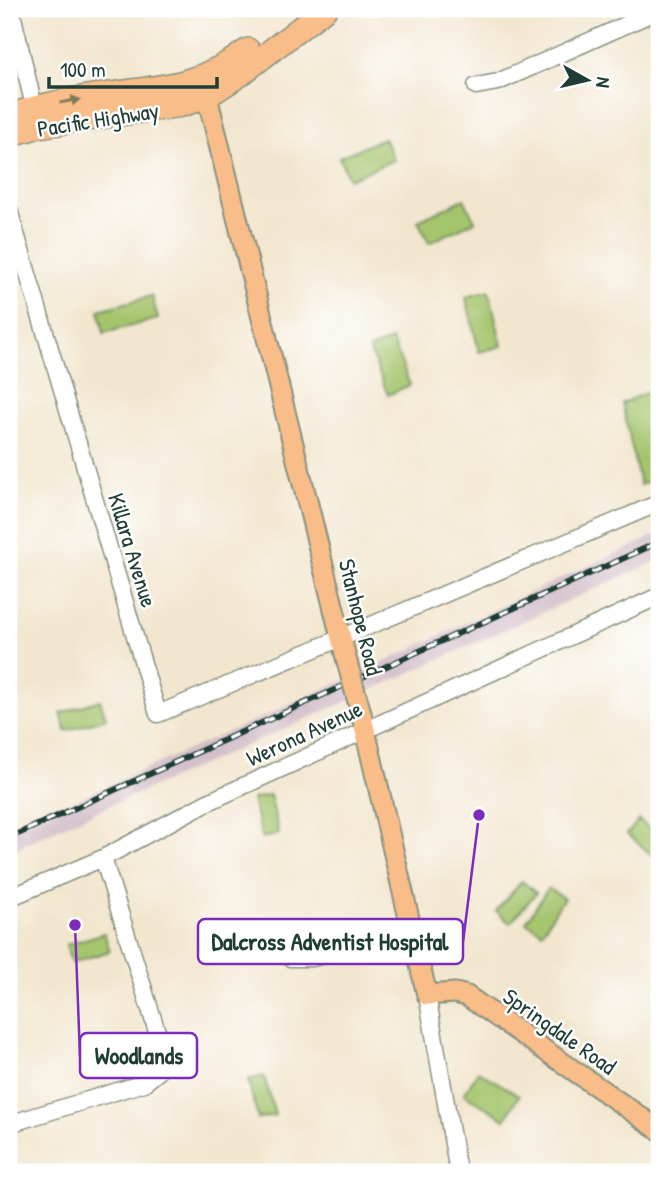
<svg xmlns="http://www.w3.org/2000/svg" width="668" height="1181" viewBox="0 0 668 1181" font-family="'Patrick Hand',sans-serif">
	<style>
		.industrial { fill: #d2bdc8 }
		.green { fill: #a5c56d; stroke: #628150; stroke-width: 2 }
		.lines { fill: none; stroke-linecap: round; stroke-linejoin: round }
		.minor-casing { stroke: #889281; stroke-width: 19 }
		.major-casing { stroke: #889281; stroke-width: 23 }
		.highway-casing { stroke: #889281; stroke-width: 26 }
		.minor { stroke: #fff; stroke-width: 16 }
		.major { stroke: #f8bd88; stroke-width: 19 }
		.highway { stroke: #f8bd88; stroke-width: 23 }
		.rail-casing { stroke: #1f3d34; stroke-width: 6 }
		.rail { stroke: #fff; stroke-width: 3.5; stroke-dasharray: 10; stroke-linecap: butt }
		.major-bridge-casing { stroke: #889281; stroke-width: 23; stroke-linecap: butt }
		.major-bridge { stroke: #f8bd88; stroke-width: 19 }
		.oneway { fill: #81775a }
		.labels { text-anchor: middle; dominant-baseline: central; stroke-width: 5; stroke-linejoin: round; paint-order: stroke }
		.street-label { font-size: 23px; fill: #1f3d34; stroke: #fff }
		.leader { fill: none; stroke: #7b2cbf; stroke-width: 2.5 }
		.callout-dot { fill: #7b2cbf; stroke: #fff; stroke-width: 2.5 }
		.callout { fill: #fff; stroke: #7b2cbf; stroke-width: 2.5 }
		.callout-label { font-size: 24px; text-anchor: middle; font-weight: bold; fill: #1f3d34 }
	</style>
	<rect width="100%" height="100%" fill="#fff"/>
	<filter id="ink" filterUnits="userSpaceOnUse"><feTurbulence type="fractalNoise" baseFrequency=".0143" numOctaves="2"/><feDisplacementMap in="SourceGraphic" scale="14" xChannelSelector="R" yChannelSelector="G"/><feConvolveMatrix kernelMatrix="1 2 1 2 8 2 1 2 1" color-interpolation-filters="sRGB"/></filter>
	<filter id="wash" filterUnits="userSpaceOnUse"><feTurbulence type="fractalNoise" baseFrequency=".00686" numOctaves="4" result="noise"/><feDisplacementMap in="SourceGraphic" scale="28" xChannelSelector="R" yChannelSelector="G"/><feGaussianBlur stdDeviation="1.57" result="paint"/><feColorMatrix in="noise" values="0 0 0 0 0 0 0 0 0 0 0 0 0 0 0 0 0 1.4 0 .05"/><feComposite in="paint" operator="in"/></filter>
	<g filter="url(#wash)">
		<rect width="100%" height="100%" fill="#f2e6ce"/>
		<path class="industrial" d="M659 534V560L327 710 59 828 9 852V830L389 660 555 581Z"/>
		<path class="green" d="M384 138 394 160 349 179 339 157Z
			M464 199 475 221 429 243 418 221Z
			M489 291 502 346 479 352 466 297Z
			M152 296 158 319 104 333 99 310Z
			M392 340 410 385 388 395 369 349Z
			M659 387V477L640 485 622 403Z
			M100 700 106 718 66 731 61 713Z
			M270 795 279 834 262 838 252 799Z
			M639 820 659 837 658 860 627 834Z
			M522 881 536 893 510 923 496 911Z
			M548 888 564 898 542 932 526 922Z
			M104 933 110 951 71 963 66 945Z
			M478 1071 519 1095 505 1119 464 1094Z
			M264 1076 275 1115 258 1119 248 1080Z"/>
	</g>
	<g filter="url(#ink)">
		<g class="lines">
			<defs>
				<path id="minor" d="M11 9 36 115
					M476 86 498 82 659 10
					M9 210 158 714 341 638 659 503
					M9 898 103 858 206 803 659 596
					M290 958H312L412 933
					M427 995 458 1172
					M9 1124 144 1083 159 1071 163 1051 103 858
					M9 1167 11 1172"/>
				<path id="major" d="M201 83 207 96 347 662
					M361 713 427 995 455 993 467 996 659 1130"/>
				<path id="highway" d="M9 116C41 105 76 98 110 94 165 87 201 85 248 50
					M9 135 39 126 182 105 207 96 241 74 325 9"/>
			</defs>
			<use href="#minor" class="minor-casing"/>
			<use href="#major" class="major-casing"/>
			<use href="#highway" class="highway-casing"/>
			<use href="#minor" class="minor"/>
			<use href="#major" class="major"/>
			<use href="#highway" class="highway"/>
			<defs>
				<path id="rail" d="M9 838 659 542"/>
			</defs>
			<use href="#rail" class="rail-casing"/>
			<use href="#rail" class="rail"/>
			<defs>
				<path id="major-bridge" d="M347 662 361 713"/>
			</defs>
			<use href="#major-bridge" class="major-bridge-casing"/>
			<use href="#major-bridge" class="major-bridge"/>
		</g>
		<defs><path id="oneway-solid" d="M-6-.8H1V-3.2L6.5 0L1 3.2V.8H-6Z" transform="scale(1.75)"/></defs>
		<use class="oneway" href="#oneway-solid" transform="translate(70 101) rotate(-10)"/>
	</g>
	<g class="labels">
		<g class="street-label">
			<text transform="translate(98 119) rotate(-9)">Pacific Highway</text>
			<text transform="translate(133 550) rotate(73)">Killara Avenue</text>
			<text transform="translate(361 617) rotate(76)">Stanhope Road</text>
			<text transform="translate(304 733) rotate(-25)">Werona Avenue</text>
			<text transform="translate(560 1031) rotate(35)">Springdale Road</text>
		</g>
	</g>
	<path class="leader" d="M479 815L463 942M75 925L80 1056"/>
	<g class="callout-dot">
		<circle cx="479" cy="815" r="7"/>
		<circle cx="75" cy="925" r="7"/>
	</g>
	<g class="callout">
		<rect x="198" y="919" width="265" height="45" rx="7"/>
		<rect x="80" y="1033" width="117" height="45" rx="7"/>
	</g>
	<g class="callout-label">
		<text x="330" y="950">Dalcross Adventist Hospital</text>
		<text x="139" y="1064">Woodlands</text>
	</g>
	<rect width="668" height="1181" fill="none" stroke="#fff" stroke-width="35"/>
	<g transform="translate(587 80) rotate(98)" stroke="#ffffff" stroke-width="5" paint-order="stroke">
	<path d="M0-5L12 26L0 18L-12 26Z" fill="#1f3d34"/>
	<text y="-10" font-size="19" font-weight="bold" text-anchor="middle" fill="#1f3d34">N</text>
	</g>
	<path d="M49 77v10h168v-10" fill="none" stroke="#1f3d34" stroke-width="3.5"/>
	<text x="60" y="77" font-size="21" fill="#1f3d34" stroke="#ffffff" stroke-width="5" paint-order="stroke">100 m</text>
</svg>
